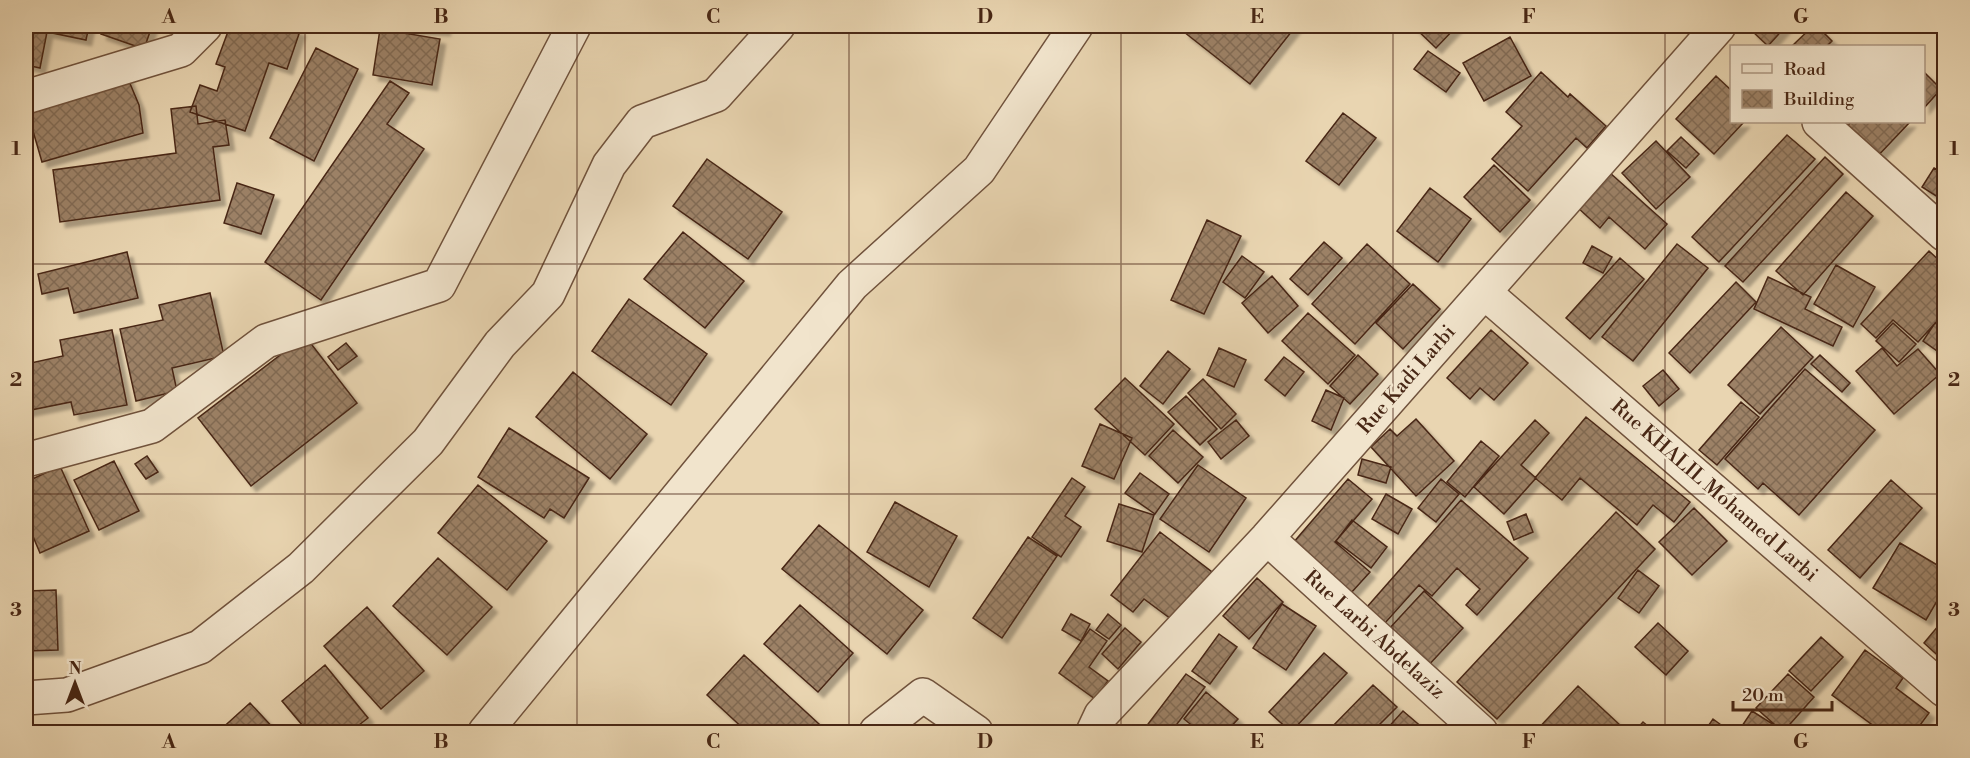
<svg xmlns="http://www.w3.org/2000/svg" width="1970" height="758" viewBox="0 0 1970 758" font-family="'Libre Bodoni',serif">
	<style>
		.building { fill: url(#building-cross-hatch); stroke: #482715; stroke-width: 1.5; filter: url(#shadow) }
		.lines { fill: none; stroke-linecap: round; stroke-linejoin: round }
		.street-casing { stroke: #70523c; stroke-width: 36 }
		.street { stroke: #f1e4cc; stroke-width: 33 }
		.grid { fill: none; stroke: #482715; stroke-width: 1.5; stroke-opacity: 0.55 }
		.labels { text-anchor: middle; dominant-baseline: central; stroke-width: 5; stroke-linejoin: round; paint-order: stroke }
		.street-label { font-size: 20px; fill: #482715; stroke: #f1e4cc }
		.neatline { fill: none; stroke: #482715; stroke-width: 2 }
		.grid-label { font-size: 20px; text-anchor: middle; font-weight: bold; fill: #482715 }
	</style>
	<defs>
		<pattern id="building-cross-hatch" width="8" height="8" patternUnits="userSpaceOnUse" patternTransform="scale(1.5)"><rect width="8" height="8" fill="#9c8166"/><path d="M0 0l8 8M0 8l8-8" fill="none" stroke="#816a53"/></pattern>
		<filter id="shadow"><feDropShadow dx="5.5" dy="5.5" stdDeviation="1.5" flood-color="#0004"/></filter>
	</defs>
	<rect width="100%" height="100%" fill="#e9d5b1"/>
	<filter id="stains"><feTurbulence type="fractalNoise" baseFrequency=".00333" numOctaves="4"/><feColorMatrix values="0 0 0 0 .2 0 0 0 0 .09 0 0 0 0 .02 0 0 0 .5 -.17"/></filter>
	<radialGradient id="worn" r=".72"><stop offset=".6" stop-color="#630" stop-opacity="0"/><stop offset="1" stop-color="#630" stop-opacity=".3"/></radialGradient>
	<path class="building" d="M26 26H89L86 40 47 32 40 68 26 65Z
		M104 26H152L144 49 101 34Z
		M230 26H286L300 31 287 69 269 63 245 131 190 112 200 85 217 91 225 67 216 64Z
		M357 26H445V30Z
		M1190 26H1296L1250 84 1184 32Z
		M1413 26H1457L1436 48Z
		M1757 26H1786L1768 46 1752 31Z
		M1813 26H1817L1832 41 1827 46H1792Z
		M380 29 440 39 432 85 373 75Z
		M1510 37 1531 76 1484 101 1463 63Z
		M316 48 358 69 314 161 270 138Z
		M1428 51 1460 73 1446 92 1414 69Z
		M1541 72 1568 97 1570 94 1606 126 1587 148 1576 138 1528 191 1492 159 1522 126 1506 112Z
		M1924 72 1941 89 1924 108Z
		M126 74 139 105 143 133 42 162 26 107Z
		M1716 76 1732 91V122H1744L1714 154 1676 119Z
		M390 81 409 93 387 124 424 149 321 300 265 262Z
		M196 106 198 124 225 120 229 145 213 147 220 200 60 222 53 170 176 153 171 109Z
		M1343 113 1376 138 1339 185 1306 161Z
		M1851 122H1910L1874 160 1843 130Z
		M1787 135 1815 159 1719 262 1692 237Z
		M1681 137 1699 154 1686 168 1667 151Z
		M1656 141 1690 177 1656 209 1622 173Z
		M1825 157 1843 174 1743 282 1725 266Z
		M707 159 782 212 748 259 673 206Z
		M1494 165 1530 200 1500 232 1464 197Z
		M1934 168 1944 174V201L1922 187Z
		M1609 172 1667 224 1645 249 1609 217 1600 228 1577 207Z
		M237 183 274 195 261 234 224 223Z
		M1430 188 1471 219 1438 262 1397 231Z
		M1846 192 1873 216 1803 295 1776 271Z
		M1207 220 1241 236 1204 314 1171 300Z
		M683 232 744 281 705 328 644 279Z
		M1324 242 1342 258 1308 295 1290 279Z
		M1367 244 1410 284 1355 344 1312 304Z
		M1677 244 1708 268 1633 361 1602 337Z
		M1592 246 1612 257 1603 273 1583 263Z
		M1929 251 1944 265V325L1939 319 1918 342 1893 320 1876 338 1861 324Z
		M127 252 138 298 74 313 68 288 42 294 38 274Z
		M1242 256 1264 272 1245 298 1223 282Z
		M1620 258 1644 279 1590 339 1566 318Z
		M1836 265 1875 287 1853 327 1814 304Z
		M1272 276 1298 306 1268 333 1242 303Z
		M1768 277 1811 297 1805 309 1842 327 1833 346 1754 309Z
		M1736 282 1756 302 1690 373 1669 353Z
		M1413 284 1440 309 1403 349 1376 323Z
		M210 293 224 356 172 368 177 391 136 401 120 329 163 320 159 305Z
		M629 299 707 354 671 405 592 351Z
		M1308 313 1355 355 1328 384 1282 341Z
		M1893 323 1916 344 1899 362 1876 341Z
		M1935 323 1944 329 1943 355 1923 341Z
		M1781 327 1813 357 1760 414 1728 385Z
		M112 330 127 405 74 415 71 402 26 411V364L63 356 60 340Z
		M1491 330 1528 363 1494 400 1480 388 1470 399 1447 378Z
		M305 336 357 403 251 486 198 418Z
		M346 343 357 356 338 370 328 357Z
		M1219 348 1246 360 1234 387 1207 375Z
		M1882 348 1897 366 1918 349 1940 374 1894 414 1856 371Z
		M1168 351 1190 369 1163 404 1140 386Z
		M1358 355 1378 374 1350 404 1330 386Z
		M1820 355 1850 383 1842 392 1811 364Z
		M1284 357 1304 372 1285 396 1265 380Z
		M1805 369 1875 430 1799 515 1763 483 1758 489 1725 459Z
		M1663 370 1679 389 1659 406 1643 386Z
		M573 372 647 434 610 479 536 417Z
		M1125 378 1174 424 1145 455 1095 409Z
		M1203 379 1236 414 1221 429 1188 393Z
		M1326 390 1344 398 1331 430 1312 421Z
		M1186 396 1217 429 1200 445 1168 412Z
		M1741 402 1759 417 1717 465 1699 450Z
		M1586 417 1690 502 1674 522 1653 505 1637 525 1580 478 1562 500 1535 478Z
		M1416 419 1454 461 1416 496 1371 447 1390 429 1397 436Z
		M1236 420 1249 436 1221 459 1208 442Z
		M1535 420 1549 433 1521 465 1536 478 1504 514 1474 487Z
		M1100 424 1132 438 1114 479 1082 466Z
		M509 428 589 478 564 518 550 509 544 518 478 477Z
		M1173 430 1203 457 1178 483 1149 456Z
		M1481 441 1499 456 1465 497 1447 482Z
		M147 456 158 472 146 479 135 464Z
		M1362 459 1391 467 1386 483 1358 475Z
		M114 461 139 511 99 530 74 480Z
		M1198 465 1246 498 1209 552 1160 519Z
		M60 466 89 531 40 553 26 520V482Z
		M1140 473 1169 494 1155 514 1125 493Z
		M1072 478 1085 487 1065 516 1081 527 1061 557 1032 537Z
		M1348 479 1372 499 1335 542 1370 572 1351 593 1293 543Z
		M1441 479 1459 494 1436 522 1418 508Z
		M1891 480 1922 508 1860 578 1828 550Z
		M478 485 547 541 507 590 438 533Z
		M1386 494 1412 509 1398 534 1372 519Z
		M1461 500 1528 558 1477 615 1466 605 1480 589 1457 568 1432 596 1419 585 1385 623 1367 607Z
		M895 502 957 536 929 587 867 552Z
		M1119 504 1154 515 1142 552 1107 541Z
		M1694 508 1727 541 1692 575 1659 542Z
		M1616 512 1655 549 1497 719 1457 682Z
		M1526 514 1533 532 1514 540 1507 522Z
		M1352 520 1387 547 1371 568 1336 541Z
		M819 525 923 610 887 654 782 569Z
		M1160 532 1212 572 1175 622 1144 599 1133 612 1111 595Z
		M1028 537 1057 556 1002 638 973 618Z
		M1900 543 1944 569V589L1926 620 1873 588Z
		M438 558 492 607 447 655 393 606Z
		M1638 570 1659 586 1639 613 1618 598Z
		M1257 578 1283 602 1249 639 1223 616Z
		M56 590 58 650 26 651V591Z
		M1424 591 1463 628 1427 667 1388 630Z
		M1282 604 1316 626 1286 670 1253 648Z
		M800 605 853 653 818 692 764 644Z
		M367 607 424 671 381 709 324 646Z
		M1071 614 1090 624 1081 641 1062 630Z
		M1108 614 1121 625 1109 639 1096 630Z
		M1944 619V661L1924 643Z
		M1658 623 1688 651 1666 675 1635 647Z
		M1125 628 1141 642 1118 669 1102 654Z
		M1090 629 1107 641 1089 667 1108 681 1095 699 1059 673Z
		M1219 634 1237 647 1210 684 1192 671Z
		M1821 637 1843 657 1811 691 1789 671Z
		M1865 650 1903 678 1896 688 1929 713 1915 732H1882L1832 695Z
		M1324 653 1347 673 1291 732 1269 712Z
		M744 655 819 724 811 732H747L707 695Z
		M325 665 368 718 350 732H308L282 701Z
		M1186 674 1205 687 1171 732H1142Z
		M1788 674 1814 697 1783 732 1756 708Z
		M1373 685 1397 707 1372 732H1327Z
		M1578 686 1621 726 1615 732H1535Z
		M1206 692 1238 719 1226 732H1200L1184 719Z
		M250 703 277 732H218Z
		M1403 711 1424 729 1421 732H1384Z
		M1752 711 1785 732H1738Z
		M1713 719 1728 730 1726 732H1704Z
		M1643 722 1655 732H1634Z"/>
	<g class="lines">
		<defs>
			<path id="street" d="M26 97 181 50 205 26
				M1819 122 1944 234
				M1484 292 1944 690
				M26 460 152 426 266 341 439 285 574 26
				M1267 538 1481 732
				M26 698 67 695 200 647 301 568 428 442 500 344 548 294 609 165 642 122 716 95 778 26
				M485 732 852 285 979 170 1076 26
				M876 732 923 695 976 732
				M1093 732 1101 715 1267 538 1719 26"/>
		</defs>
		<use href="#street" class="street-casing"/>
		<use href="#street" class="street"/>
	</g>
	<path class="grid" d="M305 26V732M577 26V732M849 26V732M1121 26V732M1393 26V732M1665 26V732M26 264H1944M26 494H1944"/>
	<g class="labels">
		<g class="street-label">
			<text transform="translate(1407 380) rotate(-49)">Rue Kadi Larbi</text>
			<text transform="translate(1714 491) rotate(41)">Rue KHALIL Mohamed Larbi</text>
			<text transform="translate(1374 635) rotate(42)">Rue Larbi Abdelaziz</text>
		</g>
	</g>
	<rect width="1970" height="758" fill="none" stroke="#e9d5b1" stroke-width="66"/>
	<rect x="1730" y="45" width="195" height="78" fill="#f1e4cc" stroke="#ad9883" stroke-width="1.5"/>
	<rect x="1742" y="64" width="30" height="9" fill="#f1e4cc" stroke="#ad9883" stroke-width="1.5"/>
	<text x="1784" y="75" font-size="18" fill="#482715">Road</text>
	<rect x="1742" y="90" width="30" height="18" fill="url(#building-cross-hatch)" stroke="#ad9883" stroke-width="1.5"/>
	<text x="1784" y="105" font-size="18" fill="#482715">Building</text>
	<g transform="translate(75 683)" stroke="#f1e4cc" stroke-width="4.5" paint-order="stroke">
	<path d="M0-4.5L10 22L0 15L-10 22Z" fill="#482715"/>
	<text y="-9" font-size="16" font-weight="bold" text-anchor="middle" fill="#482715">N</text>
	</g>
	<path d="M1733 701v9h99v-9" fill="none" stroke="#482715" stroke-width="3"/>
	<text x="1742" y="701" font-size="18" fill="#482715" stroke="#f1e4cc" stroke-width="4.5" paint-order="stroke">20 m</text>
	<rect x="33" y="33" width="1904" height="692" class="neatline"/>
	<g class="grid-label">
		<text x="169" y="23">A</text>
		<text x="441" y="23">B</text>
		<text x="713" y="23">C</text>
		<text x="985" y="23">D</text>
		<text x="1257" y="23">E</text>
		<text x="1529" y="23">F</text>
		<text x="1801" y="23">G</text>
		<text x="16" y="155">1</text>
		<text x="1954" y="155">1</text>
		<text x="16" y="386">2</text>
		<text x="1954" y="386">2</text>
		<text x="16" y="616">3</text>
		<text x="1954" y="616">3</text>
		<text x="169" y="748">A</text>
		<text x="441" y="748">B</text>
		<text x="713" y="748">C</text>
		<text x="985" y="748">D</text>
		<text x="1257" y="748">E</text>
		<text x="1529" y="748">F</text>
		<text x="1801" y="748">G</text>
	</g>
	<rect width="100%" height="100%" filter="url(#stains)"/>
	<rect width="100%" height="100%" fill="url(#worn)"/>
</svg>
